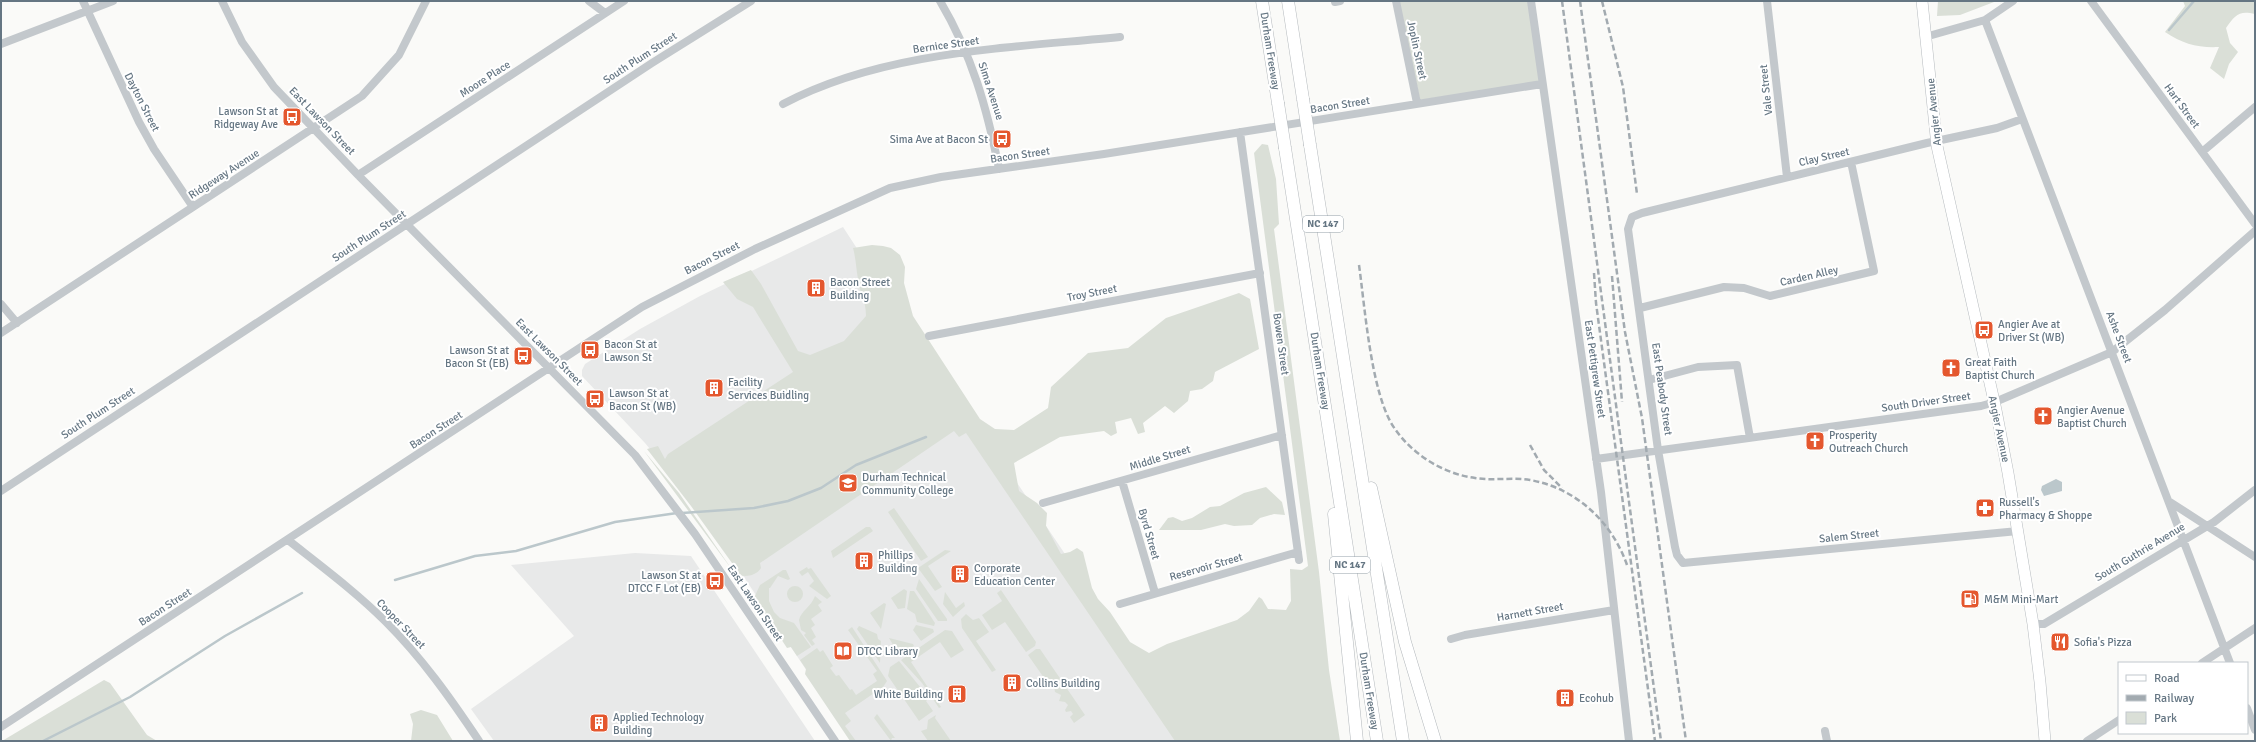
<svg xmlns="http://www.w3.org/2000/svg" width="2256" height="742" viewBox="0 0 2256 742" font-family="Signika,sans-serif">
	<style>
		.built { fill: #e8e9e9 }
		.green { fill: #dadfd7 }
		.water { fill: #bbc7cb }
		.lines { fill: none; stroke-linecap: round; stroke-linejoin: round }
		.stream { stroke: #bbc7cb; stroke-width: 2.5 }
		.major-casing { stroke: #b5babe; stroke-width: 12 }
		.highway-casing { stroke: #b4b9bd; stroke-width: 13 }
		.minor { stroke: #c3c8cc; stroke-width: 8 }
		.major { stroke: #fff; stroke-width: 11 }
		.highway { stroke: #fff; stroke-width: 12 }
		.rail { stroke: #a2aab0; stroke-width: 2.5; stroke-dasharray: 6 3; stroke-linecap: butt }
		.highway-bridge-casing { stroke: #b4b9bd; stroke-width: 13; stroke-linecap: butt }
		.highway-bridge { stroke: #fff; stroke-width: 12 }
		.labels { text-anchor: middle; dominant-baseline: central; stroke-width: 4; stroke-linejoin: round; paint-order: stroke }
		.shield { fill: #fff; stroke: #939fa8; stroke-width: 1 }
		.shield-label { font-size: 10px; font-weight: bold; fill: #657683 }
		.street-label { font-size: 11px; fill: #657683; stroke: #fff }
		.poi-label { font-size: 11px; fill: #657683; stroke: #fff; text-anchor: start }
	</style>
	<rect width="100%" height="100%" fill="#fafaf8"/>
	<path class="built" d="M843 227 873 273 875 272 1191 741H854L717 537 673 477 645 443 582 376V370L585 364 640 329 700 296Z
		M635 553 691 556 815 741H494L471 709 574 636 511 565Z"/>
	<path class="green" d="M1399 1H1529L1540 82 1420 100Z
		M1938 1H1994V2L1960 15 1937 16Z
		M2157 1H2255V14C2239 10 2235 15 2226 28L2230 43 2238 52 2229 64 2224 79 2210 68 2219 47C2198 48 2183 44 2165 32L2185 6 2183 1Z
		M1262 144 1268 145 1276 179 1279 224 1274 229 1319 572 1329 670 1340 741H1175L966 433 959 437 954 431 760 563 761 568C756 576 746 577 738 575L737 570 691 506 647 449 658 446 665 459 668 454 793 372 753 307 737 299 723 282 751 270 761 284 798 351 810 355 844 341 866 316C866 299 859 292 858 279 856 268 856 259 853 248L872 245 883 246 891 248 900 255 905 267 904 283 913 316 980 419 995 429 1014 430 1048 408 1051 387 1088 353 1128 348 1166 318 1239 293 1250 299 1259 349 1215 372 1213 381 1202 389 1190 391 1188 401 1174 413 1165 406 1143 423 1145 432 1138 434 1131 418 1115 422 1117 433 1111 436 1104 431 1060 437 1014 463 1019 491 1037 503 1047 513 1046 526 1061 554 1070 552 1077 548 1083 552 1092 588 1098 599 1110 612 1130 642 1149 653 1167 644 1237 620 1249 611 1259 597 1262 599 1268 609 1286 610 1291 601 1290 569 1302 570 1308 566 1254 153Z
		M644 451 679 493 733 571Z
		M1266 487 1282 502 1285 515 1274 514 1260 518 1252 525 1234 526 1225 524 1201 530H1159L1168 518 1173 517 1182 521 1192 518 1210 507 1220 506 1244 493Z
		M894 508 928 557 921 561 888 512Z
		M866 527H870L873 531 833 558 831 551Z
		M945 550 951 551 928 566 942 587 935 591 918 568Z
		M809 565 831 596 827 599 809 586 814 581 808 572 802 576 799 572 807 567 808 569 811 568Z
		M783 570H786L790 579 788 580 778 576 770 588H769V601L774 612 780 618 794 623 811 647 797 656 791 647 787 648 754 598 760 585Z
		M919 579 947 619V621H938L916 589Z
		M787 594a8 8 0 1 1 16 0a8 8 0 1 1-16 0Z
		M904 589 907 591 905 608 898 609 891 598Z
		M1001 590 1036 642 1035 646 1026 652 1005 622 992 630 982 615 1002 601 997 593Z
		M910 591H914L935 623 934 626 917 622 915 614 907 609Z
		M945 592 956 608 964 602 965 606 953 617 943 604Z
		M815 596 822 602 818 605 822 611 811 619 815 625 811 628 816 637 812 640 815 644 812 646 804 635 806 633 801 630 799 620C801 611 811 607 815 596Z
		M884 603 886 604 881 629 870 613Z
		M966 614 973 620 979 618 989 632 976 641 996 670 992 672 962 628 961 619Z
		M916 625 933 629 934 632 921 641 913 630Z
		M859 626 877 634 878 639 881 641 880 663 857 629Z
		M852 627 887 681 883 687 845 713 851 721 845 726 856 741H850L805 674 806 669 800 660 817 648 820 652 823 650 833 666 830 668 836 676 839 675 850 690 852 689 856 695 877 681 873 674 877 671 848 630Z
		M945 630 952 631 964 650 951 658 940 642 911 662 941 707 939 708 922 683 901 660Z
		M889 638 913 644 914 646 899 655Z
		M1036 649H1040L1085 715 1074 723 1070 717 1073 714 1071 711 1066 712 1065 710 1068 705 1065 702 1059 701 1061 695 1055 692 1054 686 1051 688 1028 655Z
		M899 661 929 698 926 701 933 711 919 721 888 676 890 667Z
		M104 680 110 683 147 735 157 741H2Z
		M421 710 437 715 453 741H411L413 724 410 714Z
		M877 714 895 738H892L891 741 874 718Z
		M936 715 935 718 951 741H928L921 731 927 729 928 720Z"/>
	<path class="water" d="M2056 479 2062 482V491L2044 496 2041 490 2042 486Z"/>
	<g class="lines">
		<path class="stream" d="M2169 30 2194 1
			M682 513 754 508 788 501 821 488 856 465 926 437
			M395 580 475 556 516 551 615 522 677 513
			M43 741 130 697 225 636 302 593"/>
		<defs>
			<path id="major" d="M1922 1 1937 146 1996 410 2008 473 2033 624 2040 682 2045 741"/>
			<path id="highway" d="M1262 1 1278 103
				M1288 1 1303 99
				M1310 145 1403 741
				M1285 148 1377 741
				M1371 488 1405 642 1435 741
				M1334 514 1357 741"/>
		</defs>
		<use href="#major" class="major-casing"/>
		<use href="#highway" class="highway-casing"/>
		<path class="minor" d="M83 1 139 122 154 149 193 207
			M222 1 242 42 274 87 358 175 635 455 695 534 835 741
			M589 1 605 13
			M940 1C972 55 987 108 999 169
			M1396 1 1417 103
			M1531 1 1601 492 1629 741
			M1767 1 1787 177
			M2091 1 2255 224
			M1335 2 1340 1
			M1985 20 2230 663
			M1925 37 1985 20 2013 1
			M1 44 113 1
			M783 104C883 51 1009 48 1120 37
			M1240 132 1299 560
			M2202 152 2255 107
			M358 175 624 1
			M1 304 17 323
			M1640 308 1724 287 1744 288 1770 296 1874 271 1851 162
			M1 333 362 96 399 55 426 1
			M929 336 1260 273
			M1649 380 1698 367 1737 365 1750 438
			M1596 459 1981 406 1995 402 2112 352 2165 310 2255 231
			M1122 481 1155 593
			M1 491 652 63 751 1
			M2170 502 2255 557
			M1043 503 1282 435
			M2018 531 1683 563 1677 555 1675 547 1658 450 1628 229 1632 217 1642 213 1927 143 1997 128 2022 119
			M288 540C321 566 356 592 386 622 422 658 451 699 479 741
			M1120 604 1298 552
			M2033 624H2044L2214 522 2255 490
			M1451 639 1465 635 1614 610
			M2202 663 2255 628
			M2247 708 2255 730
			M1 727 642 307 755 249 890 188 941 177 1104 154 1542 84
			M1825 731 1827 741
			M2087 741 2119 720"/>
		<use href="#major" class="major"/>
		<use href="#highway" class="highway"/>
		<path class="rail" d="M1562 1 1661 741
			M1580 1 1625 332 1642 418 1686 741
			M1602 1 1623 87 1637 194
			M1359 265C1365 307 1371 396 1395 429 1413 455 1444 474 1475 478 1493 481 1511 477 1530 480 1576 488 1612 522 1627 565
			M1594 273 1596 303 1655 741
			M1612 276 1622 402
			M1530 445 1544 470 1562 488"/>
		<defs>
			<path id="highway-bridge" d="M1303 99 1310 145
				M1278 103 1285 148"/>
		</defs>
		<use href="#highway-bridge" class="highway-bridge-casing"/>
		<use href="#highway-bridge" class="highway-bridge"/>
	</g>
	<defs>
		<symbol id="bus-square" viewBox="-11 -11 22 22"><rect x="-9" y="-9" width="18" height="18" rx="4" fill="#e4572e" stroke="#fff"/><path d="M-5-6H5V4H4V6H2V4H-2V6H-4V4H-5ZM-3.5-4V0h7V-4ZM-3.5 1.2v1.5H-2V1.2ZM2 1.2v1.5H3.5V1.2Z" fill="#fff"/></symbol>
		<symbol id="building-square" viewBox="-11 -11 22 22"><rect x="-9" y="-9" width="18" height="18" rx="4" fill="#e4572e" stroke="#fff"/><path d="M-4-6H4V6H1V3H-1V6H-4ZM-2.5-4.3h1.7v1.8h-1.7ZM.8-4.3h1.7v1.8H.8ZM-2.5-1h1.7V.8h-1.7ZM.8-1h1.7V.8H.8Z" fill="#fff"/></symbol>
		<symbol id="church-square" viewBox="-11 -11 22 22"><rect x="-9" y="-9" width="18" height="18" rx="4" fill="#e4572e" stroke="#fff"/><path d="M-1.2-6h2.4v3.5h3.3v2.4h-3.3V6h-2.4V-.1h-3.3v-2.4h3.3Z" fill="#fff"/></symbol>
		<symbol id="university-square" viewBox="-11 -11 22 22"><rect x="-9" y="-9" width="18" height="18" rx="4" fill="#e4572e" stroke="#fff"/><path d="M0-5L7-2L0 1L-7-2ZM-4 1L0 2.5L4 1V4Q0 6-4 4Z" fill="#fff"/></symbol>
		<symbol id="pharmacy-square" viewBox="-11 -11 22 22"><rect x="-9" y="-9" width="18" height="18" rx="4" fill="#e4572e" stroke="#fff"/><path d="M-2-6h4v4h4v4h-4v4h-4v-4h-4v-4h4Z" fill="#fff"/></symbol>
		<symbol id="fuel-square" viewBox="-11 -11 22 22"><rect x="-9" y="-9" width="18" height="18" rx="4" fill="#e4572e" stroke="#fff"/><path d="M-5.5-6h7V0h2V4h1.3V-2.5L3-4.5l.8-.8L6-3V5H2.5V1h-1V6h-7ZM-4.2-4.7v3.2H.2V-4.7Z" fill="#fff"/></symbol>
		<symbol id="restaurant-square" viewBox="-11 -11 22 22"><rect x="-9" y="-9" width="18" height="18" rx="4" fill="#e4572e" stroke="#fff"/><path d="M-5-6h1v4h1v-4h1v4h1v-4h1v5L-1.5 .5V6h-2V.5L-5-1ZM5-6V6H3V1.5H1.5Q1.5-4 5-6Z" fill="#fff"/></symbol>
		<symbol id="library-square" viewBox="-11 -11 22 22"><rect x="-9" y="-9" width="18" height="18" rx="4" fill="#e4572e" stroke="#fff"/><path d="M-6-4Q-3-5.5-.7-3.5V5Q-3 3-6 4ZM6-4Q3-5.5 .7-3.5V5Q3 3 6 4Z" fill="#fff"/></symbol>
	</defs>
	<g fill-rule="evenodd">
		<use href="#bus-square" x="281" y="106" width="22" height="22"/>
		<use href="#bus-square" x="991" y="128" width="22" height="22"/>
		<use href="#building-square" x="805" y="277" width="22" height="22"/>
		<use href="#bus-square" x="1973" y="319" width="22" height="22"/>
		<use href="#bus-square" x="579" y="339" width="22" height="22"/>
		<use href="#bus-square" x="512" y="345" width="22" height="22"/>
		<use href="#church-square" x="1940" y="357" width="22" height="22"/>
		<use href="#building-square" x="703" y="377" width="22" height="22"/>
		<use href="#bus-square" x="584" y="388" width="22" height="22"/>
		<use href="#church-square" x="2032" y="405" width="22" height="22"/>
		<use href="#church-square" x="1804" y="430" width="22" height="22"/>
		<use href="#university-square" x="837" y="472" width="22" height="22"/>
		<use href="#pharmacy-square" x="1974" y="497" width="22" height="22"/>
		<use href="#building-square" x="853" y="550" width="22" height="22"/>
		<use href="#building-square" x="949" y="563" width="22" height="22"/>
		<use href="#bus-square" x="704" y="570" width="22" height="22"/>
		<use href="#fuel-square" x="1959" y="588" width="22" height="22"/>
		<use href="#restaurant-square" x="2049" y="631" width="22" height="22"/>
		<use href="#library-square" x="832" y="640" width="22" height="22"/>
		<use href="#building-square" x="1001" y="672" width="22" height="22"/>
		<use href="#building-square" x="946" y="683" width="22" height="22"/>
		<use href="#building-square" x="1554" y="687" width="22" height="22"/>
		<use href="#building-square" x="588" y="712" width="22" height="22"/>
	</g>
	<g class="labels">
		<g class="shield">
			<rect x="1303" y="216" width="40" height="16" rx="3"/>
			<rect x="1330" y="557" width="40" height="16" rx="3"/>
		</g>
		<g class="shield-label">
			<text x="1323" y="224">NC 147</text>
			<text x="1350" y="565">NC 147</text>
		</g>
		<g class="street-label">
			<text transform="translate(946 45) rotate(-8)">Bernice Street</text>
			<text transform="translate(1417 50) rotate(78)">Joplin Street</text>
			<text transform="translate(1270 51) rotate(81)">Durham Freeway</text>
			<text transform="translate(640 58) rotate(-33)">South Plum Street</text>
			<text transform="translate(485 79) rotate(-33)">Moore Place</text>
			<text transform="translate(1766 90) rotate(-96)">Vale Street</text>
			<text transform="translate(991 91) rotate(72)">Sima Avenue</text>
			<text transform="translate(142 102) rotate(63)">Dayton Street</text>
			<text transform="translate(1340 105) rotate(-9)">Bacon Street</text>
			<text transform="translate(2182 106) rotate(54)">Hart Street</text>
			<text transform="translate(1934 112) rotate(-96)">Angier Avenue</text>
			<text transform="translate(322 121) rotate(46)">East Lawson Street</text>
			<text transform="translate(1020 155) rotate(-8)">Bacon Street</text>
			<text transform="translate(1824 157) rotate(-13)">Clay Street</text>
			<text transform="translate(224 174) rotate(-33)">Ridgeway Avenue</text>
			<text transform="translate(369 236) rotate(-33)">South Plum Street</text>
			<text transform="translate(712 258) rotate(-27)">Bacon Street</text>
			<text transform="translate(1809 276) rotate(-13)">Carden Alley</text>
			<text transform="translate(1092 293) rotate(-11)">Troy Street</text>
			<text transform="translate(2119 337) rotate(69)">Ashe Street</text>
			<text transform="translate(1281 344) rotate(82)">Bowen Street</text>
			<text transform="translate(549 352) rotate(45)">East Lawson Street</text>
			<text transform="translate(1595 369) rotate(82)">East Pettigrew Street</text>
			<text transform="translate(1320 371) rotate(81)">Durham Freeway</text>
			<text transform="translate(1662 389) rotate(82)">East Peabody Street</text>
			<text transform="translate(1926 402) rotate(-8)">South Driver Street</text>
			<text transform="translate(98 413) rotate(-33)">South Plum Street</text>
			<text transform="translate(1999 429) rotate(78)">Angier Avenue</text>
			<text transform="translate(436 430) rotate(-33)">Bacon Street</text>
			<text transform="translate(1160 458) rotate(-17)">Middle Street</text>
			<text transform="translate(1149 534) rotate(74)">Byrd Street</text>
			<text transform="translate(1849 536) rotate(-6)">Salem Street</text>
			<text transform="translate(2140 552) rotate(-31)">South Guthrie Avenue</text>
			<text transform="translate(1206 567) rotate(-16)">Reservoir Street</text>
			<text transform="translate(755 603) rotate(56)">East Lawson Street</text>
			<text transform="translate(165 607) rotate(-33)">Bacon Street</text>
			<text transform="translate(1530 612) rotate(-10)">Harnett Street</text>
			<text transform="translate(401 624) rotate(46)">Cooper Street</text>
			<text transform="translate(1369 691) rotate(81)">Durham Freeway</text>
		</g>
		<g class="poi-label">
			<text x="278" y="111" text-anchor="end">Lawson St at<tspan x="278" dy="13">Ridgeway Ave</tspan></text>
			<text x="988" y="139" text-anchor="end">Sima Ave at Bacon St</text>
			<text x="830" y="282">Bacon Street<tspan x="830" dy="13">Building</tspan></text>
			<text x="1998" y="324">Angier Ave at<tspan x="1998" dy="13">Driver St (WB)</tspan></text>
			<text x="604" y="344">Bacon St at<tspan x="604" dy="13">Lawson St</tspan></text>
			<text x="509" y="350" text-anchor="end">Lawson St at<tspan x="509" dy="13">Bacon St (EB)</tspan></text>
			<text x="1965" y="362">Great Faith<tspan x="1965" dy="13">Baptist Church</tspan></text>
			<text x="728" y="382">Facility<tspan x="728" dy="13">Services Buidling</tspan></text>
			<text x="609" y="393">Lawson St at<tspan x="609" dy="13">Bacon St (WB)</tspan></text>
			<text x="2057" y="410">Angier Avenue<tspan x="2057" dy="13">Baptist Church</tspan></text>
			<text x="1829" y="435">Prosperity<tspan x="1829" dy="13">Outreach Church</tspan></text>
			<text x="862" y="477">Durham Technical<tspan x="862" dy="13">Community College</tspan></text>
			<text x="1999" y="502">Russell's<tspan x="1999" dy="13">Pharmacy &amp; Shoppe</tspan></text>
			<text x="878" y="555">Phillips<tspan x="878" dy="13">Building</tspan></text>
			<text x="974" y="568">Corporate<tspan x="974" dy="13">Education Center</tspan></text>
			<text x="701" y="575" text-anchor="end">Lawson St at<tspan x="701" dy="13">DTCC F Lot (EB)</tspan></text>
			<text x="1984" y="599">M&amp;M Mini-Mart</text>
			<text x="2074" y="642">Sofia's Pizza</text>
			<text x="857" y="651">DTCC Library</text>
			<text x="1026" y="683">Collins Building</text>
			<text x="943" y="694" text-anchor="end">White Building</text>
			<text x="1579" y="698">Ecohub</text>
			<text x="613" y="717">Applied Technology<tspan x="613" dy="13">Building</tspan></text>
		</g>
	</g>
	<rect width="2256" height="742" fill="none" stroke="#657683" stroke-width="4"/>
	<rect x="2118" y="662" width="130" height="72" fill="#ffffff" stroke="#c1c8cd"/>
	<rect x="2126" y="675" width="20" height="6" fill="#ffffff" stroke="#c1c8cd"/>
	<text x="2154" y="682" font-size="12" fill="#657683">Road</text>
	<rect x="2126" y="695" width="20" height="6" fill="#a2aab0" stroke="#c1c8cd"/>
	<text x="2154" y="702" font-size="12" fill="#657683">Railway</text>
	<rect x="2126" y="712" width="20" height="12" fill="#dadfd7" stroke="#c1c8cd"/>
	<text x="2154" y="722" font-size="12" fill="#657683">Park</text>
</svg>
